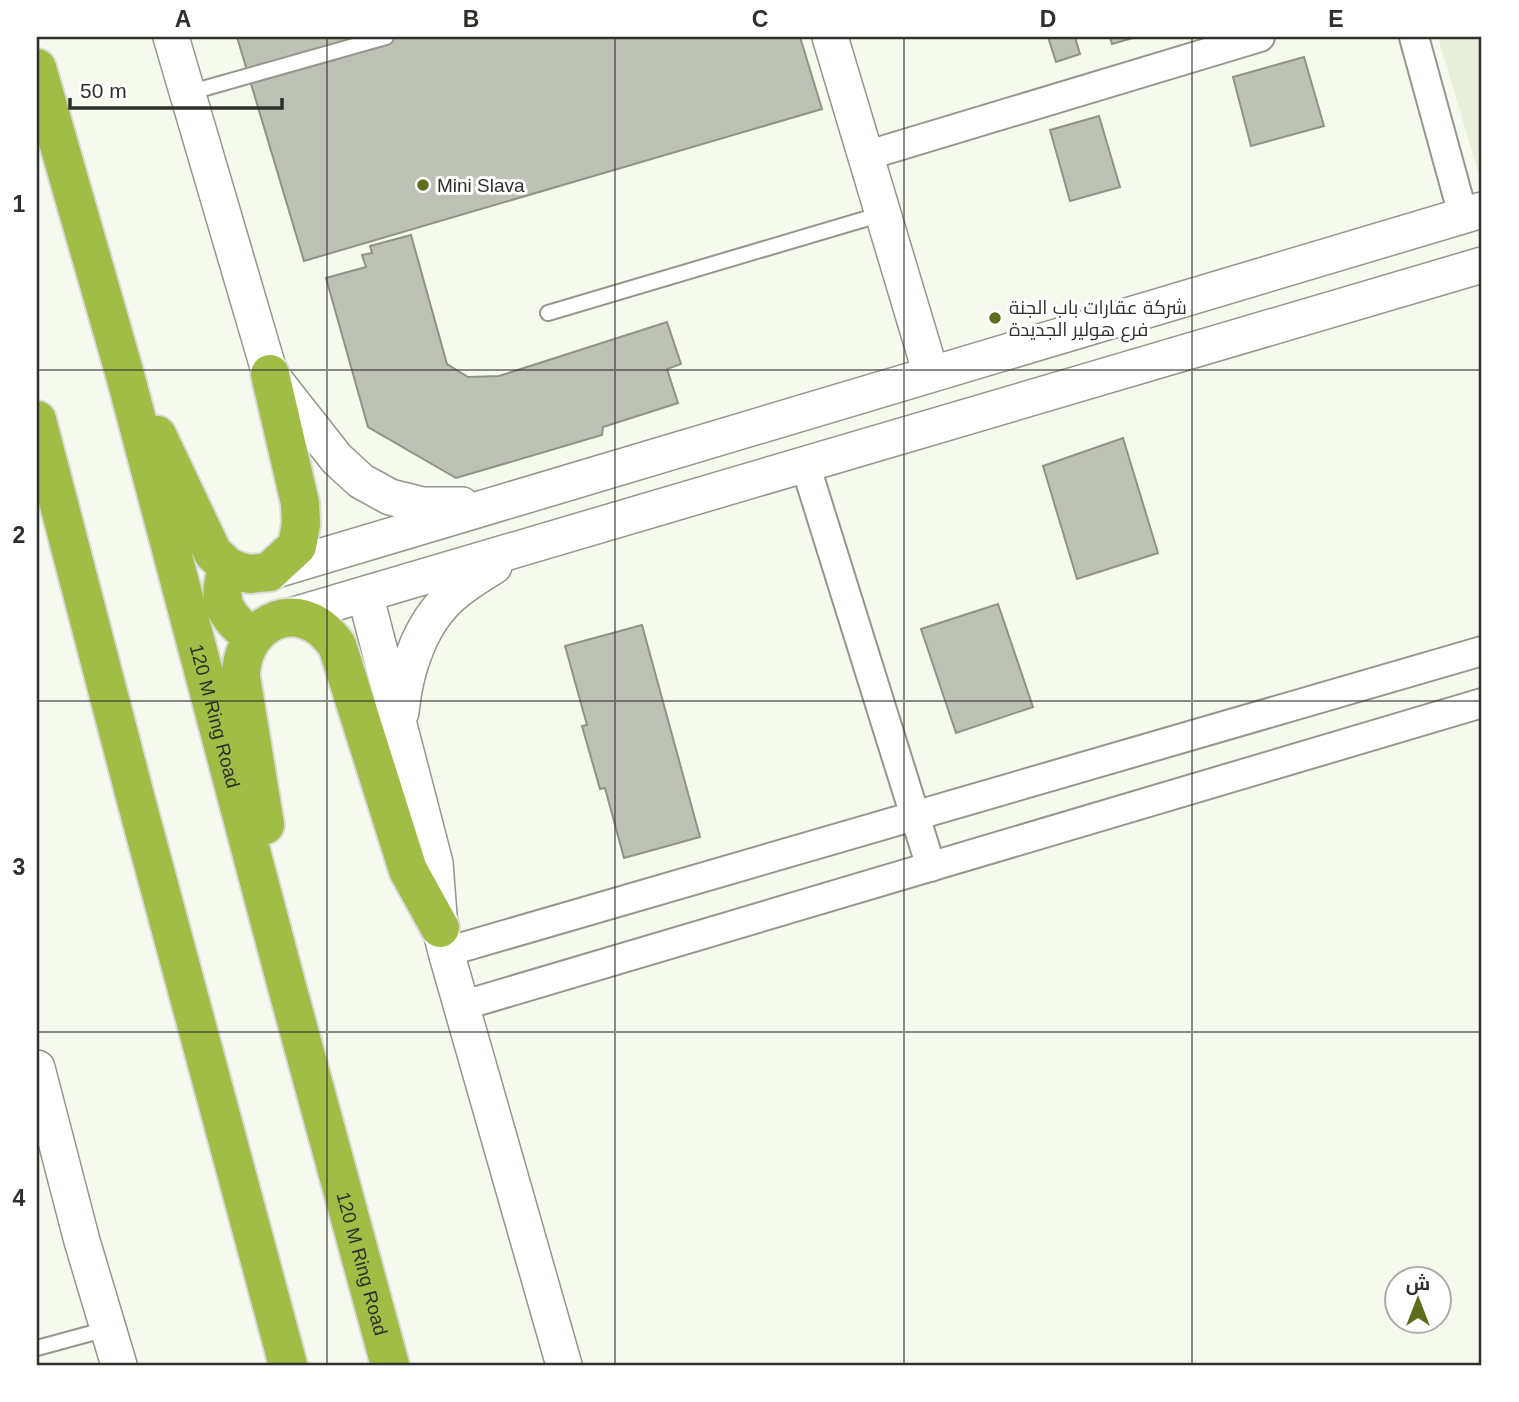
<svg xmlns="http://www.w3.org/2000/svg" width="1519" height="1402" viewBox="0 0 1519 1402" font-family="Helvetica,Cairo,sans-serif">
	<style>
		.built { fill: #e9efdc }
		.building { fill: #bec2b6; stroke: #8f9287; stroke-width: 2 }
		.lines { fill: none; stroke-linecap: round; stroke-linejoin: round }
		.service-casing { stroke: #93978c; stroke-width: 18 }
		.minor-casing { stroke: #93978c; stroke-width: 32 }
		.tertiary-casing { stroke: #93978c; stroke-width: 38 }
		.motorway-casing { stroke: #d9dad9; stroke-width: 42 }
		.service { stroke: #fff; stroke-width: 14 }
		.minor { stroke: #fff; stroke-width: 28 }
		.tertiary { stroke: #fff; stroke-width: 35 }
		.motorway { stroke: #a2bd45; stroke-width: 38 }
		.grid { fill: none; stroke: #2e302b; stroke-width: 2; stroke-opacity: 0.55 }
		.poi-dot { fill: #5c6e1b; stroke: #fff; stroke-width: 2.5 }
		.labels { text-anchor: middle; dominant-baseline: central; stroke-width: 6; stroke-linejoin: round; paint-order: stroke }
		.poi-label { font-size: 19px; fill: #2e302b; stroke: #fff; text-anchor: start }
		.street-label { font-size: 19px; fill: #2e302b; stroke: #fff }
		.neatline { fill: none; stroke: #2e302b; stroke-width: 2.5 }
		.grid-label { font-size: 23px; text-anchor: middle; font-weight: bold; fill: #2e302b }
	</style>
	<rect width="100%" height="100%" fill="#f6faee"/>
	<path class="built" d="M1438 37H1482V171L1478 172Z"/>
	<path class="building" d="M237 37H800L822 109 304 261Z
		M1048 37H1075L1080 54 1056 62Z
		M1110 37H1133V38L1112 44Z
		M1304 57 1324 126 1251 146 1233 77Z
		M1099 116 1120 187 1070 201 1050 130Z
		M411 235 447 364 468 377 499 376 667 322 681 364 667 369 678 403 603 427 602 435 456 478 368 427 326 278 366 267 362 255 372 253 370 246Z
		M1123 438 1158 553 1077 579 1043 466Z
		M998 604 1033 707 956 733 921 629Z
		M642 625 700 837 624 858 605 788 600 789 582 726 587 725 565 646Z"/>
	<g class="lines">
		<defs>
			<path id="service" d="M188 93 386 37
				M548 313 882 214
				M37 1348 107 1329"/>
			<path id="minor" d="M1414 37 1463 215
				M865 156 1260 37
				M805 464 931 867
				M446 952 1482 651
				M461 1006 1482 703"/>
			<path id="tertiary" d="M171 37 270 374 337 459 361 481 390 497 422 505H462
				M830 37 931 374
				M269 572 1482 210
				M365 594 435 863 440 928 446 952 564 1365
				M277 620 1482 265
				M401 712C405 669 421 619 457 591 468 582 481 574 494 566
				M37 1068 82 1241 119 1365"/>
			<g id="motorway">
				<path id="s1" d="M37 68 125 375 287 987 390 1365"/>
				<path d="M37 420 136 800 288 1365"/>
				<path d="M157 435 213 553 228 567 238 571 249 574 269 572 297 546 301 524 300 503 270 374"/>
				<path d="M228 567C215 602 225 615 252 637"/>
				<path d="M265 825 241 677C240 636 279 601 318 626 326 631 331 638 337 645L408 870 440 928"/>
			</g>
		</defs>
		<use href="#service" class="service-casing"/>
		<use href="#minor" class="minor-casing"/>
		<use href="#tertiary" class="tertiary-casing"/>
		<use href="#motorway" class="motorway-casing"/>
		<use href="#service" class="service"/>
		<use href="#minor" class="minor"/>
		<use href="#tertiary" class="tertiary"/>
		<use href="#motorway" class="motorway"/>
	</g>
	<path class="grid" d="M327 37V1365M615 37V1365M904 37V1365M1192 37V1365M37 370H1482M37 701H1482M37 1032H1482"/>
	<g class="poi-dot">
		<circle cx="423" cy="185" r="7"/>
		<circle cx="995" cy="318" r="7"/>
	</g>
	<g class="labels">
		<g class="poi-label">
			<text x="437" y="185">Mini Slava</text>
			<text x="1009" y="307">شرکة عقارات باب الجنة<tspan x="1009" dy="22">فرع هولیر الجدیدة</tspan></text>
		</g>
		<g class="street-label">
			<text stroke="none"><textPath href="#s1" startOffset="672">120 M Ring Road</textPath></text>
			<text stroke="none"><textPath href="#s1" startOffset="1239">120 M Ring Road</textPath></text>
		</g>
	</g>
	<rect width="1519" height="1402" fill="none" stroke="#ffffff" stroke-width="77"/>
	<g transform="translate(1418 1300)"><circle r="33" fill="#ffffff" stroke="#abacaa" stroke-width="2"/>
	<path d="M0-5L12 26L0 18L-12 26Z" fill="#5c6e1b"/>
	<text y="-10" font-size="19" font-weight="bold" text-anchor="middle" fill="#2e302b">ش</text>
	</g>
	<path d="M70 98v10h212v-10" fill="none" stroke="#2e302b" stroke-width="3.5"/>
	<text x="80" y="98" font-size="21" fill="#2e302b" stroke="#ffffff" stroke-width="5" paint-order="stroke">50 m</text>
	<rect x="38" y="38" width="1442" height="1326" class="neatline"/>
	<g class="grid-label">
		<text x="183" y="27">A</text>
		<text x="471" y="27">B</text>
		<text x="760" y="27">C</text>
		<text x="1048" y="27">D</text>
		<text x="1336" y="27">E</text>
		<text x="19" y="212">1</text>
		<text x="19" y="543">2</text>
		<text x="19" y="875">3</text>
		<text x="19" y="1206">4</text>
	</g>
</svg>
